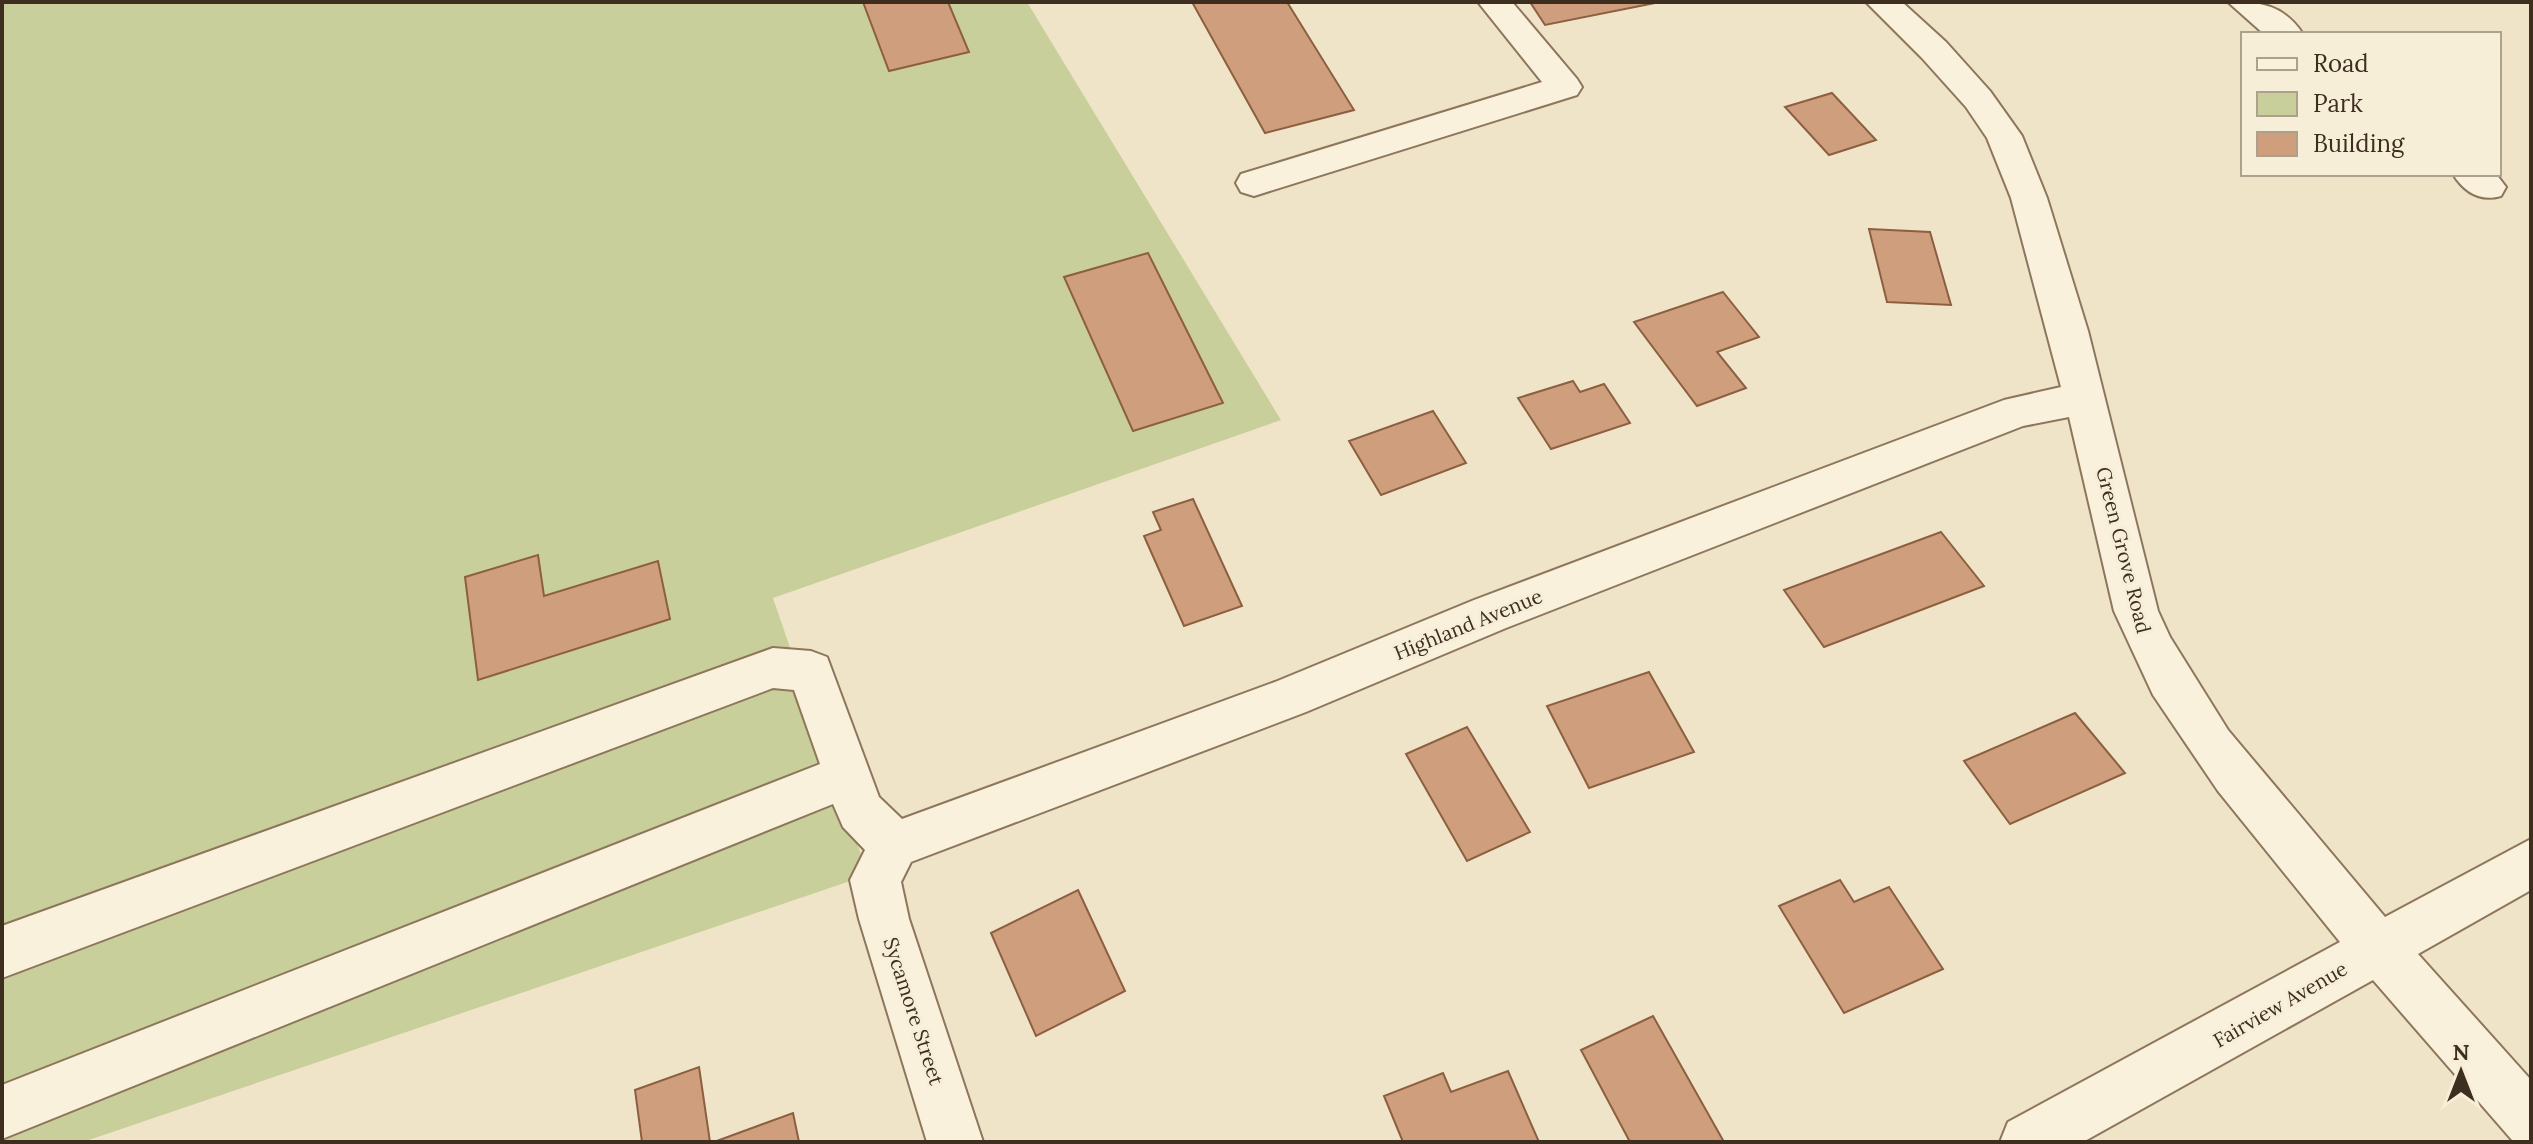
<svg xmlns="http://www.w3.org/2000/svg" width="2533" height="1144" viewBox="0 0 2533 1144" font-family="Lora,serif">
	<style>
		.green { fill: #c9cf9b }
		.building { fill: #cf9f7d; stroke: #8d5f41; stroke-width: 2 }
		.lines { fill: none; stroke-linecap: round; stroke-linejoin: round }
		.minor-casing { stroke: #8d765c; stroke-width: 4 }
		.minor { fill: #faf1dc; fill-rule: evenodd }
		.labels { text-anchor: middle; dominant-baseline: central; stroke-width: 6; stroke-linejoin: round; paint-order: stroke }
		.street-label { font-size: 20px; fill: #3d2e20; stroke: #f7eed8 }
	</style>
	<rect width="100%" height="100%" fill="#f0e4c8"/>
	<path class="green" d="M2 2H1027L1281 420 773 598 868 875 83 1142H2Z"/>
	<path class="building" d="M863 2H948L969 52 889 71Z
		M1192 2H1287L1354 110 1265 133Z
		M1530 2H1660L1545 25Z
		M1832 93 1876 140 1829 155 1785 107Z
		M1869 229 1930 232 1951 305 1887 302Z
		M1148 253 1223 403 1133 431 1064 277Z
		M1723 292 1759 337 1717 352 1746 388 1697 406 1634 322Z
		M1573 381 1580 392 1604 384 1630 423 1551 449 1518 398Z
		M1433 411 1466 463 1381 495 1349 441Z
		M1193 499 1242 606 1184 626 1144 536 1161 530 1153 512Z
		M1941 532 1984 586 1824 647 1784 590Z
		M538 555 544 596 658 561 670 619 478 680 465 577Z
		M1649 672 1694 752 1589 788 1547 706Z
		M2075 713 2125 773 2010 824 1964 761Z
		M1467 727 1530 832 1467 861 1406 754Z
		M1840 880 1854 902 1889 887 1943 969 1844 1013 1779 906Z
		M1078 890 1125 991 1036 1036 991 933Z
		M1653 1016 1724 1142H1630L1581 1050Z
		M699 1067 710 1142H642L635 1090Z
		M1508 1071 1539 1142H1403L1384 1096 1443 1073 1451 1092Z
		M793 1113 799 1142H714Z"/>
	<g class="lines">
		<defs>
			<path id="minor" d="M1478 2H1512L1577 79 1582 87 1577 95 1254 196 1241 192 1236 183 1241 174 1542 82Z
				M1866 2H1902L1946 42 1990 91 2022 136 2047 198 2088 331 2158 611 2170 637 2228 730 2385 917 2531 839V890L2418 954 2531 1080V1142L2512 1140 2373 980 2083 1142H2000L2008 1122 2340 942 2218 791 2153 695 2114 611 2069 417 2023 426 1506 628 1306 712 911 862 901 882 909 919 983 1142H927L859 919 850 880 865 850 843 827 833 804 2 1139V1085L820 764 794 690 773 688 2 978V926L773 648 811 651 827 657 879 797 902 819 1275 682 1474 600 2004 400 2061 387 2011 198 1987 138 1966 107 1922 58Z
				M2228 2C2260 2 2283 4 2303 34H2264Z
				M2453 174H2496L2506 187 2501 196C2480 202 2464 192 2453 174Z"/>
		</defs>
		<use href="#minor" class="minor-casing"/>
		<use href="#minor" class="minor"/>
	</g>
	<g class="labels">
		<g class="street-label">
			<text transform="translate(2124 550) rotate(76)">Green Grove Road</text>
			<text transform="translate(1468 624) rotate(-22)">Highland Avenue</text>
			<text transform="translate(2280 1004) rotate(-30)">Fairview Avenue</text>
			<text transform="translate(914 1011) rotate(72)">Sycamore Street</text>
		</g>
	</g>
	<rect width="2533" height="1144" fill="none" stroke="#3d2e20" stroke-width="8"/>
	<rect x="2241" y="32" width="260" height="144" fill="#f7eed8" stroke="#ada18e" stroke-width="2"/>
	<rect x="2257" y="58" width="40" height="12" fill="#faf1dc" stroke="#ada18e" stroke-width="2"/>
	<text x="2313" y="72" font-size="24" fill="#3d2e20">Road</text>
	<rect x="2257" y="92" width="40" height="24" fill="#c9cf9b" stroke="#ada18e" stroke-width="2"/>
	<text x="2313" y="112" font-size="24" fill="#3d2e20">Park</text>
	<rect x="2257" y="132" width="40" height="24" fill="#cf9f7d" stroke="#ada18e" stroke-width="2"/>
	<text x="2313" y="152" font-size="24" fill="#3d2e20">Building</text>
	<g transform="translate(2461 1072)" stroke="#f7eed8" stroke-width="6" paint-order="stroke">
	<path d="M0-6L14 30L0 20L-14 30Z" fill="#3d2e20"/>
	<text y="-12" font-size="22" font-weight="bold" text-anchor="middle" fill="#3d2e20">N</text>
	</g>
</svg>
